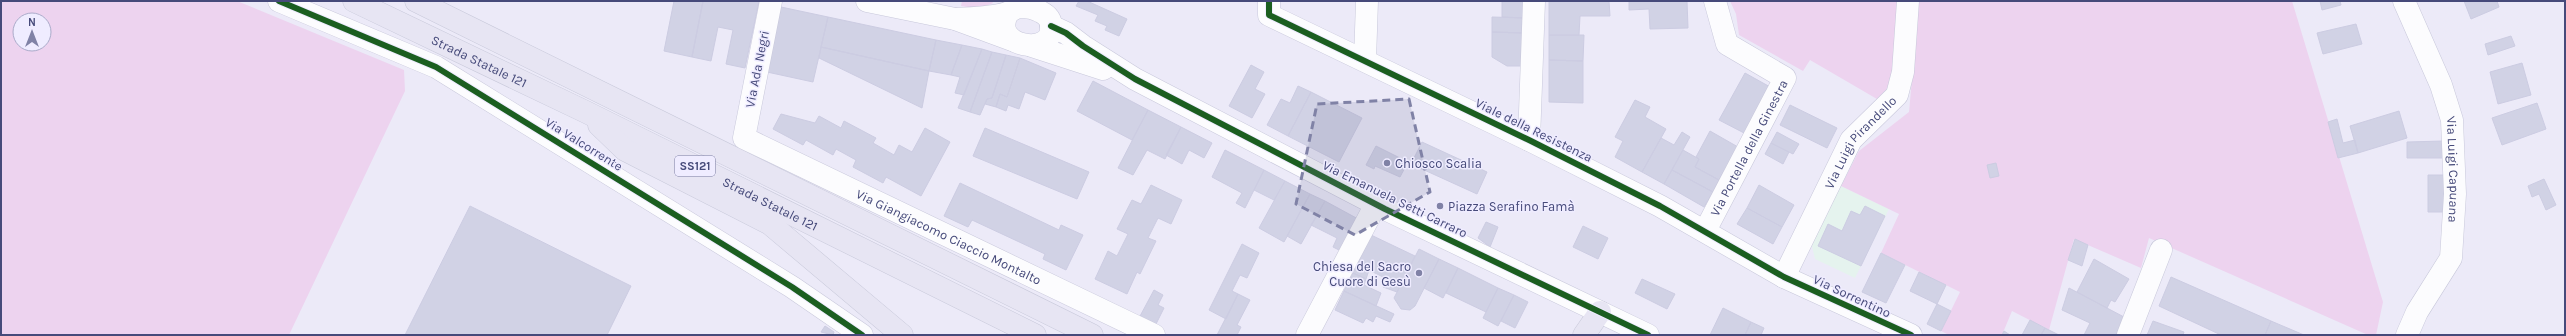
<svg xmlns="http://www.w3.org/2000/svg" width="2566" height="336" viewBox="0 0 2566 336" font-family="Karla,sans-serif">
	<style>
		.education { fill: #e5f3ee }
		.green { fill: #edd3ef; fill-rule: evenodd }
		.building { fill: #d1d2e5; stroke: #cccce2 }
		.lines { fill: none; stroke-linecap: round; stroke-linejoin: round }
		.minor-casing { stroke: #c8c8db; stroke-width: 23 }
		.major-casing { stroke: #c8c9da; stroke-width: 23 }
		.minor { stroke: #fcfcfe; stroke-width: 22 }
		.major { stroke: #e7e5f3; stroke-width: 22 }
		.cycleway-casing { stroke: #efecff; stroke-width: 8 }
		.cycleway { stroke: #1b5e20; stroke-width: 6 }
		.marked { fill: #8082a6; fill-opacity: 0.2; stroke: #8082a6; stroke-width: 3; stroke-dasharray: 8 5; stroke-linejoin: round }
		.poi-dot { fill: #8082a6; stroke: #efecff; stroke-width: 1.5 }
		.labels { text-anchor: middle; dominant-baseline: central; stroke-width: 3; stroke-linejoin: round; paint-order: stroke }
		.shield { fill: #efecff; stroke: #797ba2; stroke-width: 1 }
		.shield-label { font-size: 12px; font-weight: bold; fill: #464a7a }
		.street-label { font-size: 13px; fill: #464a7a; stroke: #efecff }
		.poi-label { font-size: 13px; fill: #464a7a; stroke: #efecff; text-anchor: start }
	</style>
	<rect width="100%" height="100%" fill="#eceaf8"/>
	<path class="education" d="M1841 186 1889 209 1855 278 1815 259 1811 243Z"/>
	<path class="green" d="M1 1H237L404 70 405 91 289 335H1ZM20 20H44V44H20Z
		M962 1H992L993 3C982 8 973 8 961 6Z
		M1730 1H1898L1892 78 1886 90 1877 99 1810 60 1803 71 1739 35 1736 14Z
		M1919 1H2292L2383 302 2376 335H2368L2149 238 2141 268 2074 239 2049 330 2012 311 2002 335H1949L1941 331 1960 292 1881 253 1899 214 1841 186 1859 151 1909 112Z"/>
	<path class="building" d="M674 1H703L692 57 664 51Z
		M703 1H759L745 68 726 64 733 30 718 27 711 61 692 57Z
		M1079 1H1087L1127 19 1119 36 1105 30 1107 26 1095 21 1098 15 1076 6Z
		M1502 1H1525V18L1502 17Z
		M1549 1H1609L1610 16H1580L1579 35H1549Z
		M1629 1H1687L1688 28 1650 29 1649 9 1629 10Z
		M2320 1H2340L2341 5 2322 10Z
		M2464 1H2497L2499 7 2471 19Z
		M781 7 828 17 813 82 767 72Z
		M828 17 936 40 929 71 821 47Z
		M1492 17 1525 18 1524 33 1492 32Z
		M2356 24 2362 44 2323 54 2317 33Z
		M1492 32 1524 33V66H1507L1492 57Z
		M1549 35H1584L1583 61 1549 60Z
		M2511 36 2515 46 2488 55 2485 44Z
		M936 40 962 45 951 75 929 71Z
		M962 45 982 49 964 95 955 93 960 77 951 75Z
		M821 47 929 71 922 108 819 58Z
		M982 49 992 52 970 112 958 108Z
		M992 52 1006 55 992 98 987 99 980 115 970 112Z
		M1006 55 1020 58 1007 97 1000 94 996 107 985 104 987 99 992 98Z
		M1020 58 1056 73 1045 100 1025 92 1019 109 1008 105 1006 111 996 107 1000 94 1007 97Z
		M1549 60 1583 61V103L1549 102Z
		M2522 63 2531 95 2498 104 2490 72Z
		M1251 65 1264 72 1255 89 1265 94 1252 118 1229 106Z
		M1745 73 1772 88 1746 134 1719 120Z
		M1093 81 1148 110 1132 140 1077 111Z
		M1298 86 1311 92 1288 136 1267 125 1281 99 1290 103Z
		M1311 92 1362 118 1339 162 1288 136Z
		M1635 100 1650 107 1645 117 1666 129 1642 172 1615 157 1623 141 1615 137Z
		M2537 103 2546 129 2502 145 2492 118Z
		M1790 105 1837 128 1827 148 1780 125Z
		M1148 110 1181 127 1165 159 1147 150 1133 175 1118 168Z
		M2399 111 2407 138 2358 153 2350 126Z
		M781 114 815 123 819 116 841 128 844 121 876 138 873 143 894 155 899 145 912 152 925 128 950 142 921 196 886 177 883 183 853 167 856 160 836 149 833 155 806 140 803 145 773 129Z
		M2337 119 2343 143 2355 140 2358 153 2338 158 2328 122Z
		M1181 127 1212 143 1204 158 1189 150 1182 164 1166 155Z
		M985 128 1089 172 1077 199 973 156Z
		M1710 131 1738 147 1719 180 1695 167 1699 159 1696 157Z
		M1682 132 1690 137 1664 184 1642 172 1661 138 1674 145Z
		M1777 132 1799 144 1793 154 1771 143Z
		M2443 141 2444 158H2407V142Z
		M1422 142 1487 172 1477 194 1411 164Z
		M1771 143 1789 152 1783 164 1765 154Z
		M1376 146 1408 162 1400 177 1375 166 1374 169 1366 165Z
		M1225 150 1264 170 1245 208 1236 203 1242 193 1212 177Z
		M1683 150 1699 159 1695 167 1719 180 1713 192 1672 170Z
		M1996 163 1999 176 1990 178 1987 165Z
		M1264 170 1285 181 1274 200 1254 190Z
		M1672 170 1713 192 1704 207 1664 184Z
		M2428 175H2447V212H2428Z
		M2544 179 2556 205 2546 210 2539 194 2532 197 2528 186Z
		M1285 181 1310 194 1284 242 1259 228Z
		M960 183 1059 230 1061 225 1083 235 1066 270 1043 259 1045 254 972 220 968 227 944 216Z
		M1151 185 1182 200 1171 224 1158 218 1148 238 1156 241 1140 274 1137 272 1127 294 1095 279 1108 251 1117 256 1128 234 1117 229 1132 200 1141 204Z
		M1759 185 1794 205 1782 227 1747 208Z
		M1310 194 1325 201 1301 244 1287 236Z
		M1325 201 1360 220 1343 252 1333 247 1337 238 1311 225Z
		M470 206 631 286 607 335H405Z
		M1865 206 1885 216 1861 266 1818 246 1828 224 1842 231 1851 211 1860 215Z
		M1747 208 1782 227 1773 244 1737 224Z
		M1486 222 1498 227 1490 247 1478 238Z
		M1583 226 1608 238 1598 259 1573 247Z
		M1371 235 1415 256 1397 292 1383 287 1387 279 1369 270 1366 279 1353 273Z
		M2075 239 2088 245 2082 266 2068 260Z
		M1242 244 1259 253 1247 278 1240 275 1232 291 1238 294 1226 319 1209 310Z
		M1419 249 1439 259 1415 306 1410 310 1401 309 1394 298Z
		M1881 253 1905 265 1886 303 1862 292Z
		M1439 259 1458 268 1443 298 1424 288Z
		M2094 259 2129 279 2115 302 2111 300 2107 308 2077 292Z
		M1458 268 1498 288 1486 312 1446 293Z
		M1919 272 1946 285 1937 304 1910 291Z
		M1353 273 1366 279 1364 285 1381 293 1376 306 1344 291Z
		M2171 277 2271 321 2265 335H2221L2159 306Z
		M1642 279 1675 294 1667 309 1635 293Z
		M1498 288 1514 295 1498 326 1483 318Z
		M2069 288 2124 317 2116 335H2084L2090 323 2062 310Z
		M1154 290 1163 295 1158 305 1164 308 1155 326 1139 318Z
		M1344 291 1394 314 1390 322 1376 316 1373 322 1366 318 1363 323 1335 310Z
		M1238 294 1250 300 1237 325 1241 327 1237 335H1217Z
		M1514 295 1528 302 1515 328 1501 321Z
		M1937 304 1951 311 1941 331 1927 324Z
		M1723 308 1751 322 1745 335H1710Z
		M2030 320 2045 328 2041 335H2022Z
		M2153 321 2184 332 2183 335H2147Z
		M2271 321 2304 335H2265Z
		M1751 322 1764 328 1761 335H1745Z
		M825 326 834 332 833 335 821 332Z
		M2045 328 2059 335H2041Z
		M2004 331 2010 335H2002Z"/>
	<g class="lines">
		<defs>
			<g id="minor">
				<path d="M279 1 436 67 792 287 862 335"/>
				<path id="s1" d="M771 1 744 138 1154 335"/>
				<path d="M867 1 955 19 1012 40"/>
				<path d="M1269 1V15L1529 140 1660 206 1784 277 1911 335"/>
				<path id="s2" d="M2404 1 2441 85 2452 120 2455 194 2451 258 2417 312 2407 335"/>
				<path d="M955 19C971 18 991 18 1007 13 1012 11 1015 7 1020 7 1027 7 1036 9 1041 12 1047 15 1051 19 1051 26 1055 58 988 47 1008 13"/>
				<path d="M1051 26 1066 33 1083 46 1135 79 1385 209 1648 335"/>
				<path d="M1032 46 1103 69"/>
				<path d="M1365 60 1367 1"/>
				<path d="M1529 140 1534 1"/>
				<path id="s3" d="M1705 231 1785 78 1727 44 1715 1"/>
				<path id="s4" d="M1784 277 1851 140 1897 95 1903 72 1908 1"/>
				<path d="M1307 335 1376 204"/>
				<path d="M2128 335 2161 250"/>
			</g>
			<g id="major">
				<path id="s5" d="M354 1 586 112 1035 335"/>
				<path d="M416 1 1092 335"/>
				<path d="M599 125 625 150 770 224 902 335"/>
				<path d="M1584 335 1600 312"/>
			</g>
		</defs>
		<use href="#minor" class="minor-casing"/>
		<use href="#major" class="major-casing"/>
		<use href="#minor" class="minor"/>
		<use href="#major" class="major"/>
		<defs>
			<path id="cycleway" d="M279 1 436 67 792 287 862 335
				M1269 1V15L1529 140 1660 206 1784 277 1911 335
				M1051 26 1066 33 1083 46 1135 79 1385 209 1648 335"/>
		</defs>
		<use href="#cycleway" class="cycleway-casing"/>
		<use href="#cycleway" class="cycleway"/>
	</g>
	<path class="marked" d="M1409 99 1430 192 1355 235 1296 204 1317 104Z"/>
	<g class="poi-dot">
		<circle cx="1387" cy="163" r="4"/>
		<circle cx="1440" cy="206" r="4"/>
		<circle cx="1419" cy="273" r="4"/>
	</g>
	<g class="labels">
		<rect class="shield" x="675" y="156" width="40" height="20" rx="3"/>
		<g class="shield-label">
			<text x="695" y="166">SS121</text>
		</g>
		<g class="street-label">
			<text stroke="none"><textPath href="#s5" startOffset="139">Strada Statale 121</textPath></text>
			<text transform="translate(757 69) rotate(-79)">Via Ada Negri</text>
			<text transform="translate(1534 130) rotate(26)">Viale della Resistenza</text>
			<text stroke="none"><textPath href="#s4" startOffset="156">Via Luigi Pirandello</textPath></text>
			<text transform="translate(584 144) rotate(32)">Via Valcorrente</text>
			<text stroke="none"><textPath href="#s3" startOffset="94">Via Portella della Ginestra</textPath></text>
			<text stroke="none"><textPath href="#s2" startOffset="178">Via Luigi Capuana</textPath></text>
			<text transform="translate(1395 199) rotate(26)">Via Emanuela Setti Carraro</text>
			<text stroke="none"><textPath href="#s5" startOffset="463">Strada Statale 121</textPath></text>
			<text stroke="none"><textPath href="#s1" startOffset="367">Via Giangiacomo Ciaccio Montalto</textPath></text>
			<text transform="translate(1852 296) rotate(25)">Via Sorrentino</text>
		</g>
		<g class="poi-label">
			<text x="1395" y="163">Chiosco Scalia</text>
			<text x="1448" y="206">Piazza Serafino Famà</text>
			<text x="1411" y="266" text-anchor="end">Chiesa del Sacro<tspan x="1411" dy="15">Cuore di Gesù</tspan></text>
		</g>
	</g>
	<rect width="2566" height="336" fill="none" stroke="#464a7a" stroke-width="4"/>
	<g transform="translate(32 32)"><circle r="19" fill="#efecff" stroke="#ababca"/>
	<path d="M0-3L7 15L0 10L-7 15Z" fill="#8082a6"/>
	<text y="-6" font-size="11" font-weight="bold" text-anchor="middle" fill="#464a7a">N</text>
	</g>
</svg>
